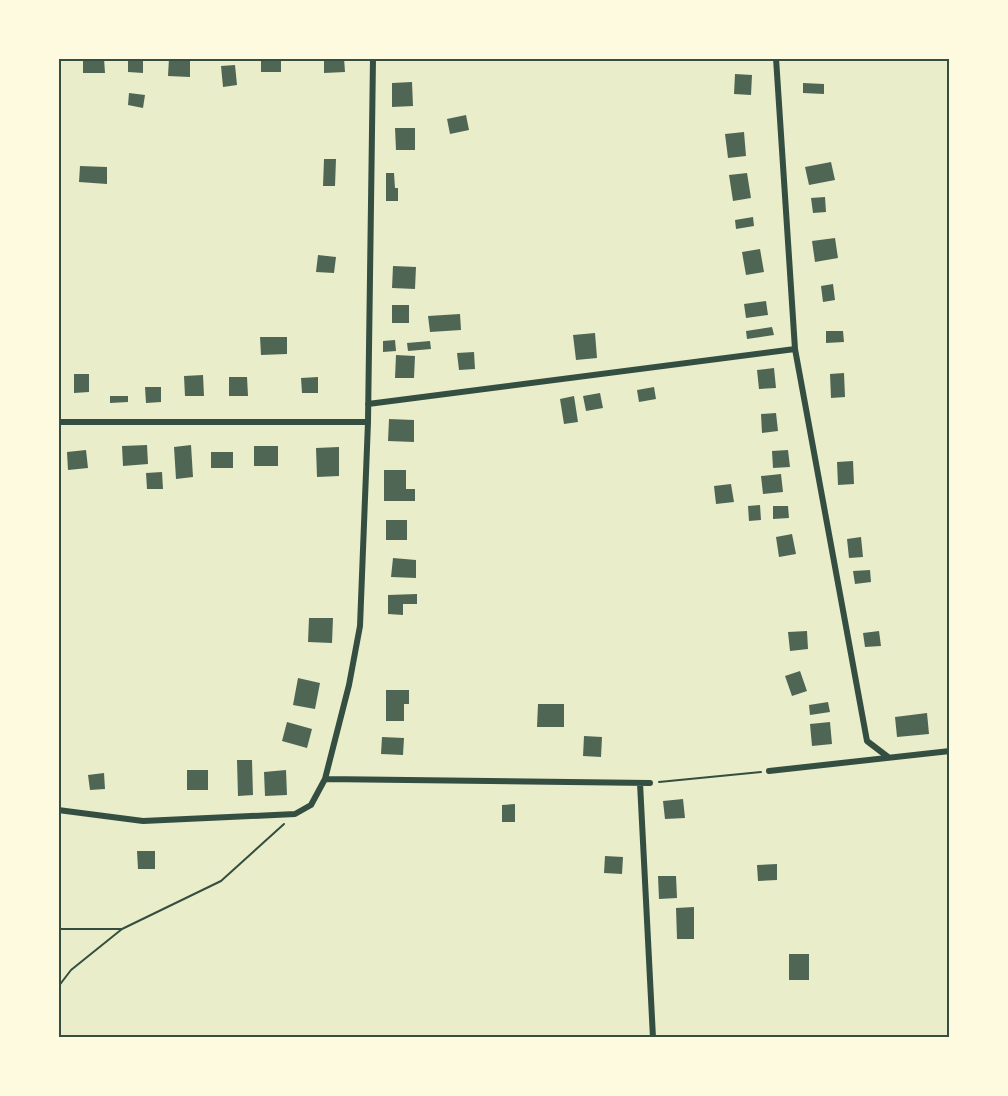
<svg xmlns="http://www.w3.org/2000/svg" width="1008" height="1096" viewBox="0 0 1008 1096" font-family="'Fira Sans',sans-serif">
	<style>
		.building { fill: #4f6655 }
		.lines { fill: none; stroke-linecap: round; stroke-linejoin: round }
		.path { stroke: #344e41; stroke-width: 2 }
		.minor { stroke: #344e41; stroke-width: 6 }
		.neatline { fill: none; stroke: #344e41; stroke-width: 2 }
	</style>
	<rect width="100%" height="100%" fill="#e9edc9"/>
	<path class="building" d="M83 58H104L105 73H83Z
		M128 58H143V73L128 72Z
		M169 58H190V77L168 76Z
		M261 58H281V72H261Z
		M324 58H344L345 72 324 73Z
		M235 65 237 85 223 87 221 66Z
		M735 74 752 75 751 95 734 94Z
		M412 82 413 106 392 107V83Z
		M803 83 824 84V94L803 93Z
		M129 93 145 95 143 108 128 105Z
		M466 115 469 130 450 134 447 119Z
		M395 128H415V150H396Z
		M744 132 746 156 728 158 725 134Z
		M324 159H336L335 186H323Z
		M831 162 835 180 809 185 805 167Z
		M80 166 107 167V184L79 182Z
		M386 173H394L395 188H398V201H386Z
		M747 173 751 198 733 201 729 175Z
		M825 197 826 212 813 213 811 198Z
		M753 217 754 226 736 229 735 220Z
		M835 238 838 258 815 262 812 241Z
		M760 249 764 272 746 275 742 252Z
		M318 255 336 257 334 273 316 272Z
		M393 266 416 267 415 289 392 288Z
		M833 284 835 300 823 302 821 286Z
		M766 301 768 315 746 318 744 304Z
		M392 305H409V323H392Z
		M460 314 461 330 430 332 428 316Z
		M772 327 774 335 747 339 746 331Z
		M826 331H843L844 342 826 343Z
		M595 333 597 358 576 360 573 335Z
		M260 337H287V354L261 355Z
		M395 340 396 351 383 352V341Z
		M430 341 431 349 408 351 407 343Z
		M474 352 475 369 459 370 457 353Z
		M396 355 415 356 414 378H395Z
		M774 368 776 388 759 389 757 370Z
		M844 373 845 397 831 398 830 374Z
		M74 374H89V392L74 393Z
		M203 375 204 396H185L184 376Z
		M229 377H247L248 396H229Z
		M318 377V393H302L301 378Z
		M145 387H161V402L146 403Z
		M654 387 656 399 639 402 637 390Z
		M600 393 603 408 586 411 583 396Z
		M110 396H128V402L110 403Z
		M574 396 578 422 564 424 560 399Z
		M776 413 778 431 762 433 761 414Z
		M389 419 414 420V442L388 441Z
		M147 445 148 464 123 466 122 446Z
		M191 445 193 477 176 479 174 447Z
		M254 446H278V466H254Z
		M339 447V476L317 477 316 448Z
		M86 450 88 468 68 470 67 452Z
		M788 450 790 467 773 468 772 451Z
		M211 452H233V468H211Z
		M853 461 854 484 838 485 837 462Z
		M384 470H406V489H415V501H384Z
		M162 472 163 489H147L146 473Z
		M781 474 783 492 763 494 761 476Z
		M731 484 734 502 716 504 714 486Z
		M760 505 761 520 749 521 748 506Z
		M773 506H788L789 518 773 519Z
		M386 520H407V540H386Z
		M792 534 796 554 779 557 776 537Z
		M861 537 863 557 849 558 847 539Z
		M393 558 416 560V578L391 577Z
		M870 570 871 582 855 584 853 571Z
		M417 594V604H403V615L388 614V595Z
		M309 618H333L332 643 308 642Z
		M807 631 808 649 790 651 788 632Z
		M879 631 881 646 865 647 863 633Z
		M800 671 807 691 792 696 785 676Z
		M298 678 320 683 315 709 293 705Z
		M386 690H409V704H404V721H386Z
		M828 702 830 712 810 715 809 705Z
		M538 704H564V727H537Z
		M927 713 929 734 897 737 895 717Z
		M287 722 312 729 307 748 282 741Z
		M830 722 832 744 812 746 810 724Z
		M584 736 602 737 601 757 583 756Z
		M382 737 404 738 403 755 381 754Z
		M237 760H252L253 795 238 796Z
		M187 770H208V790H187Z
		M286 770 287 795 265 796 264 772Z
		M104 773 105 789 90 790 88 775Z
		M683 799 685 818 665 819 663 801Z
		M515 804V822H502V805Z
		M137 851H155V869H138Z
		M605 856 623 857 622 874 604 873Z
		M777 864V880L758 881 757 865Z
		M658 876H676L677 898 659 899Z
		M694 907V939H677L676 908Z
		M789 954H809V980H789Z"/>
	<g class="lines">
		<path class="path" d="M659 782 761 772
			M58 929H122
			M58 987 71 970 122 929 221 881 284 824"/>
		<path class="minor" d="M776 58 795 349 867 741 888 757
			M368 404 795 349
			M58 422H368
			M769 771 950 751
			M325 779 349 685 360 626 368 422 373 58
			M640 783 653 1038
			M58 810 143 821 295 814 311 805 325 779 650 783"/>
	</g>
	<rect width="1008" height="1096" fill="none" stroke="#fefae0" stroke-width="120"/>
	<rect x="60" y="60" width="888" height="976" class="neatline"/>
</svg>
